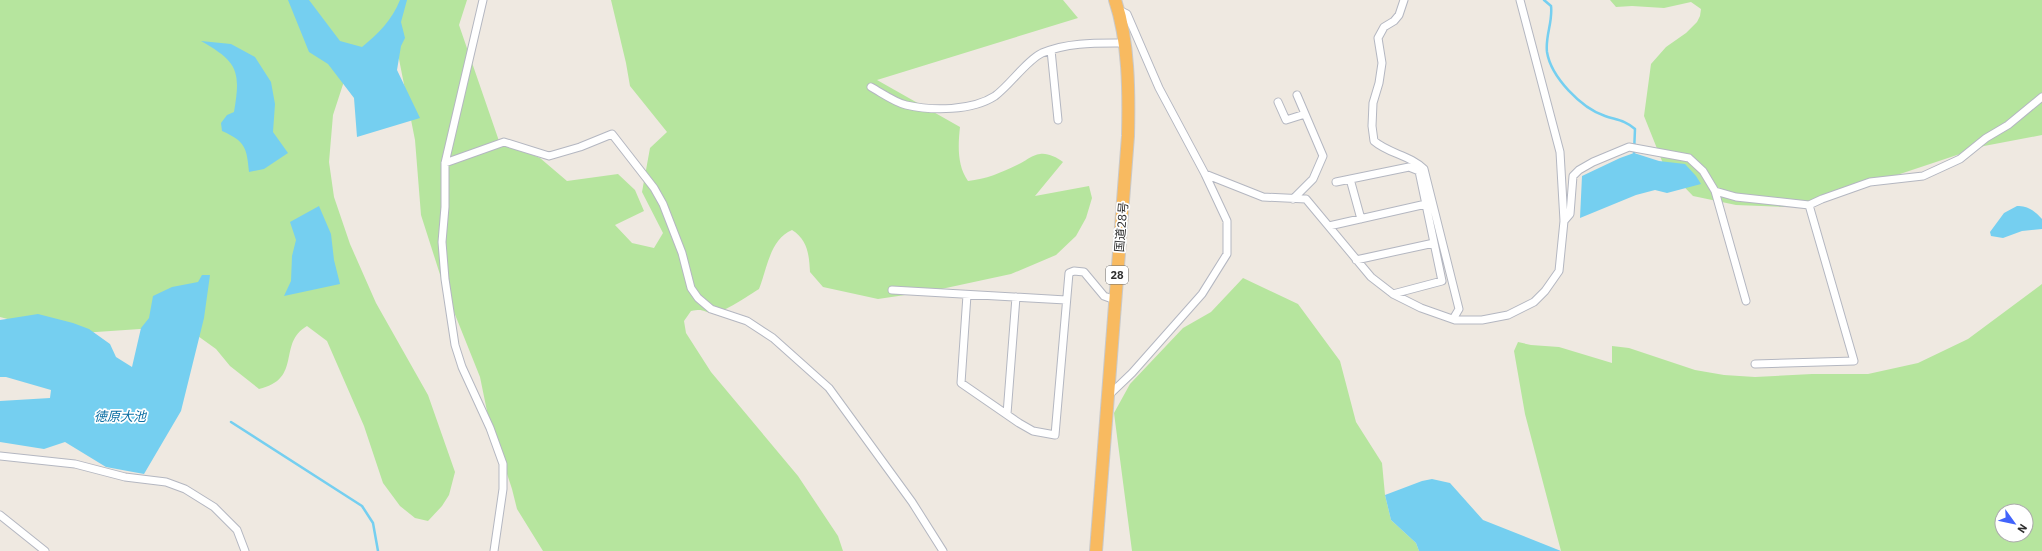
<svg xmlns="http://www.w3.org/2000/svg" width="2042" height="551" viewBox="0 0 2042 551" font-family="'IBM Plex Sans','Noto Sans JP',sans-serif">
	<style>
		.green { fill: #b6e59e; fill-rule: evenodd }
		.water { fill: #75cff0 }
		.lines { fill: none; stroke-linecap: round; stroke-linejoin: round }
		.stream { stroke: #75cff0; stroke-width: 2.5 }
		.minor-casing { stroke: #b4b7c1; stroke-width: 9 }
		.trunk-casing { stroke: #c9c9c9; stroke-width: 14 }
		.minor { stroke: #fff; stroke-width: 7 }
		.trunk { stroke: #f8ba60; stroke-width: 12 }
		.labels { text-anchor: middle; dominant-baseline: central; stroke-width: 3.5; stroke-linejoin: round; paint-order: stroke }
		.shield { fill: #fff; stroke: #6d6d6d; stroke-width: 1 }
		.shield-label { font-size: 11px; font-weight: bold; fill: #2e2e2e }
		.street-label { font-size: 12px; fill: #2e2e2e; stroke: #fff }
		.water-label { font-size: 13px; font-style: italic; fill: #0d6fa3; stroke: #fff }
	</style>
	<rect width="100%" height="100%" fill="#efe9e1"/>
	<path class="green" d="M0 0H467L459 25 499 141 540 158 567 181 618 174 635 190 644 211 615 225 632 243 654 248 663 233 642 192 650 148 667 132 630 86 626 63 611 0H1063L1078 18 877 80 960 127C958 145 957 166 968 181 987 179 1003 172 1021 163 1027 160 1032 155 1040 154 1048 153 1056 157 1063 162L1035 196 1089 186 1092 198 1086 218 1076 236 1056 255 1011 274 932 291 878 299 823 287 810 272C809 255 808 240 792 230 770 239 767 269 759 289 749 295 724 313 712 313 703 312 704 308 691 311L684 321 686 333 711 372 798 476 838 536 843 551H543L517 509 512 489 488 416 480 377 444 287 421 215 415 140 397 49 349 66 333 115 329 162 334 197 350 244 376 303 428 395 455 472 449 495 442 506 428 521 415 518 400 506 383 483 364 426 327 341 307 326C277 343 303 379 259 389L230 366 216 349 184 326 96 332 61 333 0 317Z
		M1610 0H2042V135L1984 146 1888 178 1787 207 1736 205 1693 196 1664 166 1644 116 1651 64 1666 47 1686 33 1697 22 1700 16 1701 9 1691 2 1664 8 1632 6 1616 7Z
		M1243 278 1298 304 1340 361 1356 422 1382 463 1385 495 1391 520 1416 543 1419 551H1132L1114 413 1130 384 1183 328 1211 312Z
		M2042 284V551H1561L1525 414 1514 351 1518 342 1531 345 1559 347 1612 363V346L1629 348 1695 370 1724 375 1755 377 1812 374H1868L1918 363 1968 339ZM2002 511H2026V535H2002Z"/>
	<path class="water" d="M288 0H309L340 41 362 47C378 34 392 20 400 0H407L401 22 405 38 401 46 397 70 420 118 357 137 354 98 328 64 309 52Z
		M201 41 231 44 255 57 271 82 275 104 273 132 288 153 264 169 249 172C247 148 245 141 222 131L221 123 227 115 234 112C241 71 238 62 201 41Z
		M1634 153 1659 161 1685 164 1696 176 1701 184 1667 193 1655 190 1636 195 1580 218 1582 176 1620 158Z
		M319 206 331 234 334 260 340 284 284 296 291 281 292 256 296 240 290 222Z
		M2017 206C2027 205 2035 211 2042 219V229L2022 231 2003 238 1991 236 1990 232 2004 213Z
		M202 275H210L204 318 181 411 144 474 106 467 65 442 44 449 0 442V401L50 398 51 390 6 377H0V320L38 314 73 323 89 329 110 344 116 357 132 367 141 328 149 318 153 296 172 287 198 282Z
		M1432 479 1450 483 1483 520 1561 551H1419L1416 543 1391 520 1385 495 1422 481Z"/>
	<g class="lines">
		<path class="stream" d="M1544 0 1551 6C1553 22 1545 36 1547 52 1551 77 1581 108 1605 116 1617 120 1625 120 1635 129L1634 153
			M231 422 362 506 373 523 378 551"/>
		<defs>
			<path id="minor" d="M483 0 445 163V207L442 242 445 279 455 345 462 367 490 428 503 464V489L494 551
				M1404 0 1399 15 1394 21 1384 27 1378 38 1382 63 1379 83 1373 103 1372 126 1374 141C1389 154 1410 155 1424 169L1459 309 1453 319
				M1051 50 1058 120
				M871 87C882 93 894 102 906 105 932 111 972 111 995 96 1010 85 1027 60 1042 53 1068 42 1097 43 1124 43
				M1278 102 1286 120 1305 114
				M445 163 504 142 549 156 580 147 612 134 654 188 663 204 682 253 691 288 698 298 711 309 747 321 773 338 829 388 912 502 943 551
				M1205 174 1263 197 1306 199 1371 277 1393 294 1421 308 1455 320H1482L1508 315 1534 302 1545 291 1559 271 1564 221 1560 152 1520 0
				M1350 179 1361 219
				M1336 182 1409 167 1419 171 1442 281 1393 294
				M1715 191 1736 197 1809 205 1822 199 1870 182 1923 176 1960 159 1986 138 2008 125 2042 97
				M1293 199 1313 179 1323 156 1297 95
				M1564 221 1570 214 1573 176 1579 170 1593 162 1629 147 1689 158 1703 171 1715 191 1746 301
				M1329 226 1426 204
				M1356 260 1434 243
				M892 290 1066 300
				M967 295 961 383 1019 423 1033 431 1055 435 1069 273 1074 271 1084 272 1104 296 1115 300
				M1755 364 1854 361 1809 205
				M1109 395 1132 373 1202 294 1227 254V221L1205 174 1159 88 1127 14 1119 10
				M1007 414 1016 297
				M0 456 75 464 125 477 166 482 185 489 214 507 237 530 245 551
				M0 515 45 551"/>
			<path id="trunk" d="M1096 551 1128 136C1129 93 1129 41 1115 0"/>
		</defs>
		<use href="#minor" class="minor-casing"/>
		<use href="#trunk" class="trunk-casing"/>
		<use href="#minor" class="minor"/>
		<use href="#trunk" class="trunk"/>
	</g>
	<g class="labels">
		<rect class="shield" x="1106" y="266" width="22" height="18" rx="3"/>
		<g class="shield-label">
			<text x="1117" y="275">28</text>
		</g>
		<g class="street-label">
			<text transform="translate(1121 227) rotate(-85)">国道28号</text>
		</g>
		<g class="water-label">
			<text x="120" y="416">徳原大池</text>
		</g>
	</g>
	<g transform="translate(2014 523) rotate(123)"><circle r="19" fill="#ffffff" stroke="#ababab"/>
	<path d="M0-3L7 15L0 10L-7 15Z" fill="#4264fb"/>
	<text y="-6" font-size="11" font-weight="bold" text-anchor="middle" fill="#2e2e2e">N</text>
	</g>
</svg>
